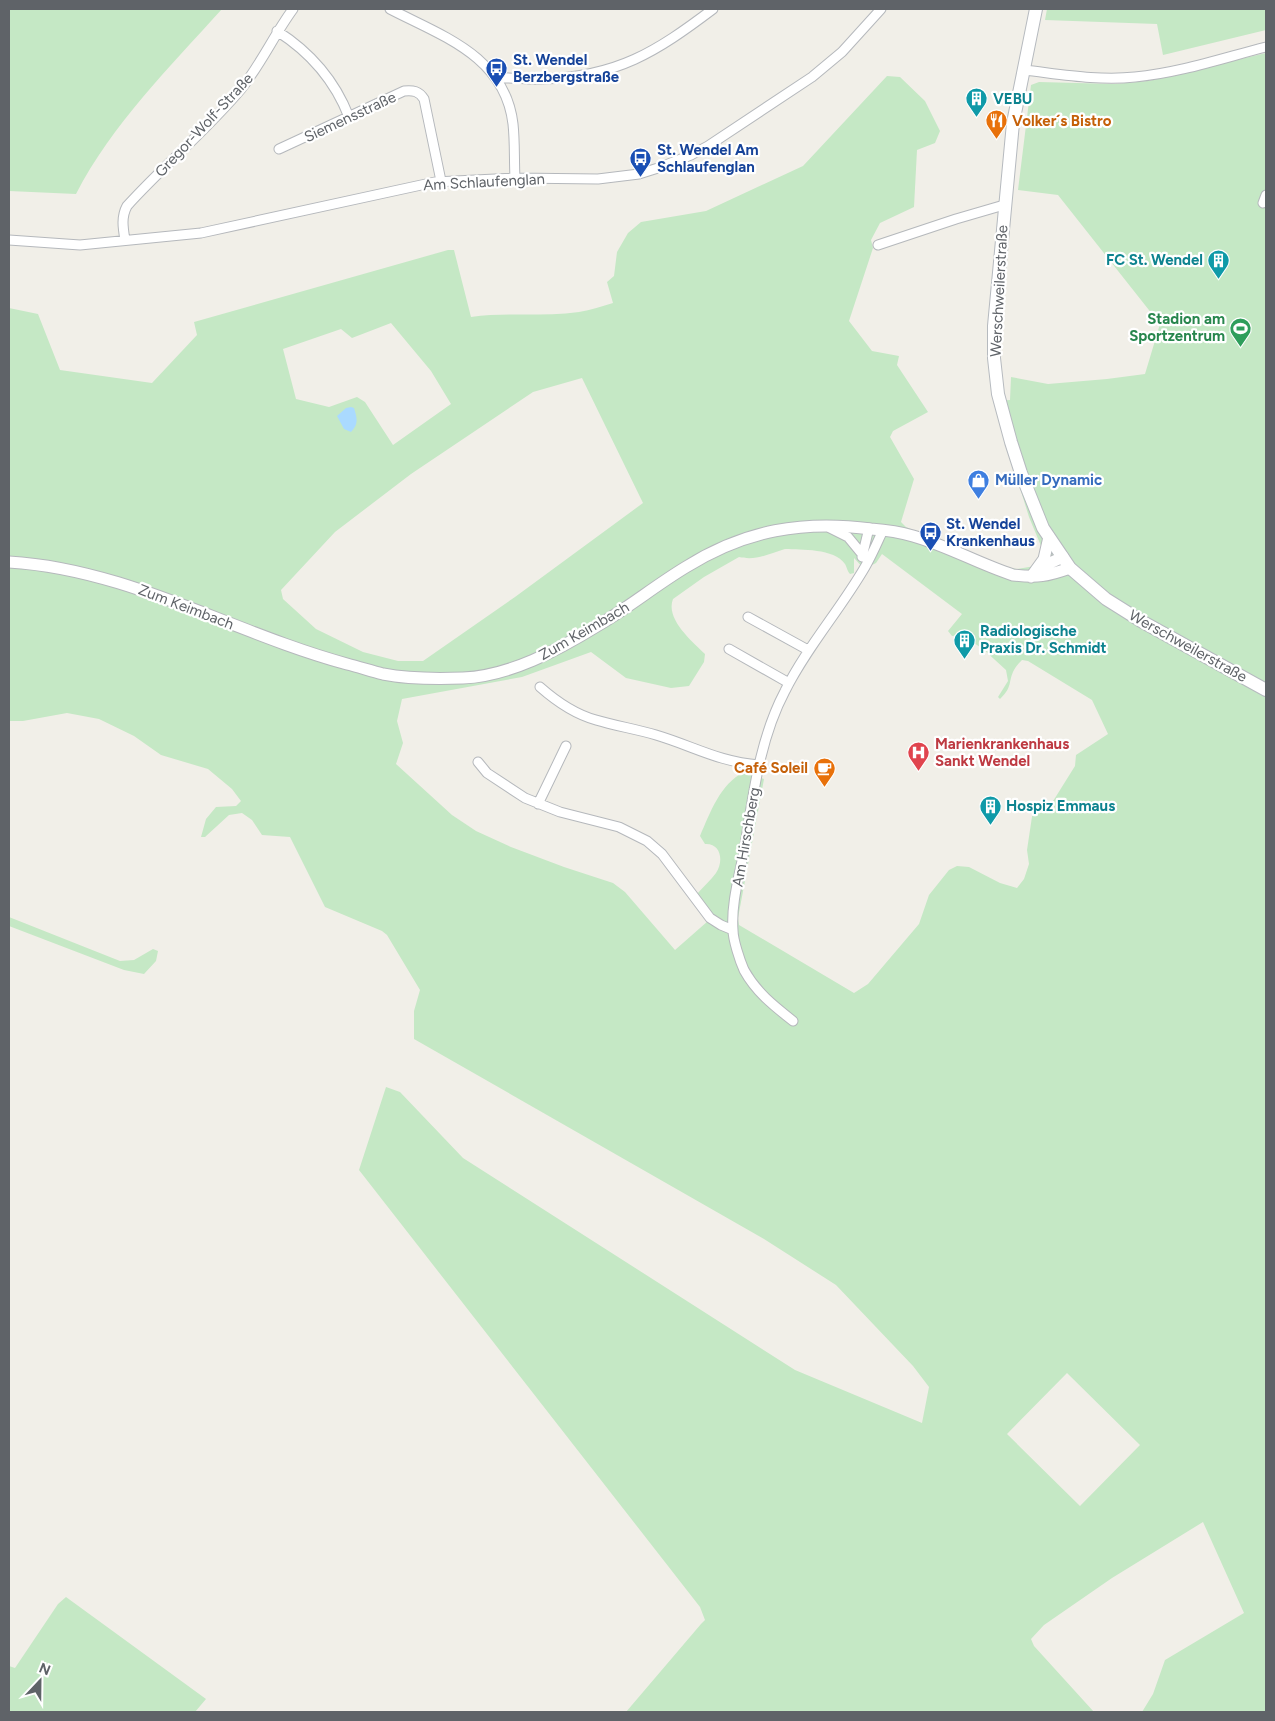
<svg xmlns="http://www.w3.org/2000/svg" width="1275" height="1721" viewBox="0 0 1275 1721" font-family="Figtree,sans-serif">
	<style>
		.green { fill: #c5e8c5; fill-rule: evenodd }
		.water { fill: #aadaff }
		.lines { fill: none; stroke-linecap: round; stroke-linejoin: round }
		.minor-casing { stroke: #b5b8bc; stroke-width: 11 }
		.tertiary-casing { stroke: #b5b8bc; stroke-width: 13 }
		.secondary-casing { stroke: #b6babf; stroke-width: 14 }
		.minor { stroke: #fff; stroke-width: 9 }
		.tertiary { stroke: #fff; stroke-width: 11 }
		.secondary { stroke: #fff; stroke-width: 12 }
		.labels { text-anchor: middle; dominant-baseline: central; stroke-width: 4.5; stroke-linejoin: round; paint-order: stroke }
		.transit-label { font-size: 15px; font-weight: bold; fill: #164399; stroke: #fff; text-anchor: start }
		.culture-label { font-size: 15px; font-weight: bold; fill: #0d838f; stroke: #fff; text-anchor: start }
		.street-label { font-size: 15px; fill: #5f6368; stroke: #fff }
		.food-label { font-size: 15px; font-weight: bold; fill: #c56008; stroke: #fff; text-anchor: start }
		.leisure-label { font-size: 15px; font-weight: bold; fill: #27864d; stroke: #fff; text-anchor: end }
		.shop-label { font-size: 15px; font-weight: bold; fill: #366cbe; stroke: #fff; text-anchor: start }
		.health-label { font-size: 15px; font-weight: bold; fill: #be3a42; stroke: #fff; text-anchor: start }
	</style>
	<rect width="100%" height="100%" fill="#f1efe8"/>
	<path class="green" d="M9 9H222C170 67 112 124 76 194L9 191Z
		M1047 9H1266V30L1163 55 1157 24 1045 20Z
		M1266 53V1712H1142L1153 1694 1165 1660 1244 1613 1203 1522 1112 1578 1044 1625 1031 1639 1034 1646 1094 1712H626L701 1624 705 1620 700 1607 359 1170 386 1087 400 1092 463 1158 795 1370 922 1423 929 1387 913 1366 836 1285 764 1239 414 1039V1011L420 990 387 935 382 931 325 907 290 837 262 835 252 820 242 813 229 815 205 837H201L206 819 216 807 236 806 241 801 232 789 208 769 161 755 134 736 99 719 67 713 23 721H9V308L38 314 60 370 152 383 197 335 194 322 448 250H454L471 317C506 312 544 317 579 312 591 310 602 306 613 303L607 282 614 276 617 252 628 233 641 222 706 211 803 166 887 76 900 77 925 101 940 131 935 143 917 150 914 207 880 223 871 240 873 248 849 321 872 351 899 356 897 365 928 412 893 431 890 437 914 479 901 522 906 527 999 566 1017 569 1035 566 1044 553 1029 517 993 401 1010 400 1011 377 1048 384 1107 379 1145 374 1160 324 1058 195 1018 190 1031 85 1039 82 1115 84 1148 81ZM391 323 431 371 451 404 393 445 365 402 357 397 329 407 296 399 283 349 341 329 352 338ZM582 378 643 503 515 597 423 661H398L363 652 316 629 283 599 281 590 335 532 411 474 533 392ZM785 549C801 550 834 548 845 564 847 567 847 571 850 574L854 573V558L864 569 876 563 882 554 962 614 948 631 952 636 962 635 983 649 1006 670 1008 681 998 697 1000 699C1013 687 1008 681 1014 670 1016 666 1019 663 1022 660L1028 661 1092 700 1108 734 1076 755 1075 766 1050 806 1033 810 1027 850 1029 864 1024 879 1017 888 1000 883 969 867 957 866 949 870 929 895 919 924 868 984 854 993 739 925 738 918 764 779 744 772C720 784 710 813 700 836L705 844C721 843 724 861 716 873 711 880 703 887 697 894L708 921 675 950 625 892 613 883 564 867 511 847 476 831 452 815 396 764 403 743 397 721 402 699 522 677 591 652 626 678 671 688 689 686 704 662 705 654C693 642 665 619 673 599L704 577 739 557C756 561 768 554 785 549ZM1067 1373 1140 1445 1080 1506 1007 1434Z
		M9 917 120 961 134 960 153 949 158 951 156 961 144 974 124 970 9 926Z
		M66 1597 206 1699 195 1712H9V1666L15 1668 58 1604Z"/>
	<path class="water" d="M351 407 354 408C357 418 359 424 351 432L344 429 337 416 346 408Z"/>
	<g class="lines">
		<defs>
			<path id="minor" d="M390 9C442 36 505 56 513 124 515 142 514 160 515 178
				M277 31C310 52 335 81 349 117
				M1024 70C1060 74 1098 81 1135 77 1179 73 1223 58 1266 47
				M497 78C513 77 528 80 543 79 617 77 656 52 713 9
				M279 149 404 91C413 90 419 91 424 99L441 181
				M1263 203 1266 195
				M9 240 80 245 201 233 435 182 515 178 598 179 639 174 658 168 691 155 708 146 812 77 842 52 881 9
				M125 240C123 228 121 217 127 206 163 166 206 131 241 89 261 64 274 35 293 9
				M878 245 956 219 1004 205
				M830 528 848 537 862 554
				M862 557 869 528
				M748 617 808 650
				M729 649 789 683
				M540 687C557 702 574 714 596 720 616 726 636 729 656 735 693 746 719 762 759 765
				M478 762 487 773 525 798 560 812 619 827 647 841 662 854 710 918 721 925 733 930
				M538 804 566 746
				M793 1021C774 1006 756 992 744 970 740 961 733 940 733 930 731 904 739 877 744 851 753 797 759 740 785 691 807 647 840 610 865 567 872 555 877 543 883 530"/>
			<path id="tertiary" d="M9 562C128 569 233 633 347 664 359 667 371 671 383 674 409 679 437 679 463 678 510 676 558 650 597 626 628 608 656 585 686 567 745 530 803 520 871 529 885 530 900 532 913 536 948 546 979 564 1013 575 1038 578 1047 576 1070 568
				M1039 568 1063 557
				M1031 577 1044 559 1049 537"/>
			<path id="secondary" d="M1036 9 1013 123 994 326V358L998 394 1011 442 1021 473 1043 528 1070 568 1106 599 1141 621 1266 690"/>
		</defs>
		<use href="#minor" class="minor-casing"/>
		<use href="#tertiary" class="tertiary-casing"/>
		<use href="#secondary" class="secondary-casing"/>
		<use href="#minor" class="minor"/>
		<use href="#tertiary" class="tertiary"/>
		<use href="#secondary" class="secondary"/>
	</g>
	<defs>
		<symbol id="bus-pin" viewBox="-11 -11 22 30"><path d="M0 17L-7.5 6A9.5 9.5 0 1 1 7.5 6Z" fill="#1a4fb4" stroke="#fff"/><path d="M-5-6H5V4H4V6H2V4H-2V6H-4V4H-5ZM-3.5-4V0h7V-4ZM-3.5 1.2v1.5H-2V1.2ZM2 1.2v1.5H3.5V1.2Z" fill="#fff"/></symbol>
		<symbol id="building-pin" viewBox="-11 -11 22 30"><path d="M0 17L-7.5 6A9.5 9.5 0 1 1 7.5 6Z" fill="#0f9aa8" stroke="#fff"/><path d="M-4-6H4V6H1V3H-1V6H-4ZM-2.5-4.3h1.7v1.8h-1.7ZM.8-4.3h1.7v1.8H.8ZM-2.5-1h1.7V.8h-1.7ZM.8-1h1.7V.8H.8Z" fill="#fff"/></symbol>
		<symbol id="restaurant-pin" viewBox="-11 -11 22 30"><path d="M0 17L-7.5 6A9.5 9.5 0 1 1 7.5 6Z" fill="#e8710a" stroke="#fff"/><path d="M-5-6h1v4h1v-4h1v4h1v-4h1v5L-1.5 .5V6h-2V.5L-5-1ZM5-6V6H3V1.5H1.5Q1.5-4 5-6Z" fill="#fff"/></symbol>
		<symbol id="stadium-pin" viewBox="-11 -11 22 30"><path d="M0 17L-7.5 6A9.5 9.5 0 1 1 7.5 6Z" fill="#2e9e5b" stroke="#fff"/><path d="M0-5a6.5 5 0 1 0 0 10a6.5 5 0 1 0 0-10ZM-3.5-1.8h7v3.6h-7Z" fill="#fff"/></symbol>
		<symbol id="shop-pin" viewBox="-11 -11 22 30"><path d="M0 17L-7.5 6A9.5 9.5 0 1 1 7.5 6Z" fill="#3f7fe0" stroke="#fff"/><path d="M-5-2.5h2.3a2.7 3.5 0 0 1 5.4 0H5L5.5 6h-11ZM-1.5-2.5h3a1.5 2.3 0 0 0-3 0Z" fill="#fff"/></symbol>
		<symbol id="hospital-pin" viewBox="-11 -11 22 30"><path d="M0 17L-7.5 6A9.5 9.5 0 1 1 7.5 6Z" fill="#e0444e" stroke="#fff"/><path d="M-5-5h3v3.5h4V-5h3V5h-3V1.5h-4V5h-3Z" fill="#fff"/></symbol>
		<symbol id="cafe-pin" viewBox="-11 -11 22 30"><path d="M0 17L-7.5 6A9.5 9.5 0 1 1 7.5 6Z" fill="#e8710a" stroke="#fff"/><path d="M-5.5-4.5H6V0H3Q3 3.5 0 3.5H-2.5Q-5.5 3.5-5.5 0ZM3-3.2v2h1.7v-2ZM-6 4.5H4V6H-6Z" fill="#fff"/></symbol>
	</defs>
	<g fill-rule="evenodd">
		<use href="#bus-pin" x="484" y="56" width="25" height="34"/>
		<use href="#building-pin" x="964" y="86" width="25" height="34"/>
		<use href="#restaurant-pin" x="984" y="108" width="25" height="34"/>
		<use href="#bus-pin" x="628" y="146" width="25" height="34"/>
		<use href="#building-pin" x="1206" y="248" width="25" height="34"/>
		<use href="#stadium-pin" x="1228" y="316" width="25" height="34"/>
		<use href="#shop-pin" x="966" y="468" width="25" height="34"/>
		<use href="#bus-pin" x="918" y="520" width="25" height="34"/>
		<use href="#building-pin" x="952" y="628" width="25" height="34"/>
		<use href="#hospital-pin" x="906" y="740" width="25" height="34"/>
		<use href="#cafe-pin" x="812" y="756" width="25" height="34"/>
		<use href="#building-pin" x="978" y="794" width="25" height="34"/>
	</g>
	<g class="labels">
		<g class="transit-label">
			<text x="513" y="60">St. Wendel<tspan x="513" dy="17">Berzbergstraße</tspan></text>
			<text x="657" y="150">St. Wendel Am<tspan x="657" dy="17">Schlaufenglan</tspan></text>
			<text x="946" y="524">St. Wendel<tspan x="946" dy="17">Krankenhaus</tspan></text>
		</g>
		<g class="culture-label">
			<text x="993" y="99">VEBU</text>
			<text x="1203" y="260" text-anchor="end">FC St. Wendel</text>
			<text x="980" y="631">Radiologische<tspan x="980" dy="17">Praxis Dr. Schmidt</tspan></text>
			<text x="1006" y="806">Hospiz Emmaus</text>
		</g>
		<g class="street-label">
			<text transform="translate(350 117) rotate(-25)">Siemensstraße</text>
			<text transform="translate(204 125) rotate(-47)">Gregor-Wolf-Straße</text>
			<text transform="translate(484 182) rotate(-3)">Am Schlaufenglan</text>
			<text transform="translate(999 291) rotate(-87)">Werschweilerstraße</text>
			<text transform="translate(186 607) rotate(21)">Zum Keimbach</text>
			<text transform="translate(584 631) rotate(-30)">Zum Keimbach</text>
			<text transform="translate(1188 646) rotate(29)">Werschweilerstraße</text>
			<text transform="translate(746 837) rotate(-80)">Am Hirschberg</text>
		</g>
		<g class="food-label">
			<text x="1012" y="121">Volker´s Bistro</text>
			<text x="808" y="768" text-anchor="end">Café Soleil</text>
		</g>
		<g class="leisure-label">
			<text x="1225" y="319">Stadion am<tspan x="1225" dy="17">Sportzentrum</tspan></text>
		</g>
		<g class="shop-label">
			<text x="995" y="480">Müller Dynamic</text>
		</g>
		<g class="health-label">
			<text x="935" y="744">Marienkrankenhaus<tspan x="935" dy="17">Sankt Wendel</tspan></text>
		</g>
	</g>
	<rect width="1275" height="1721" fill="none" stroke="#5f6368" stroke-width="20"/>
	<g transform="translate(40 1681) rotate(22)" stroke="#ffffff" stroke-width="4" paint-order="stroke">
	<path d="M0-4L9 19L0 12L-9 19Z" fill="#5f6368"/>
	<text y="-8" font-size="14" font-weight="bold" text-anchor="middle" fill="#5f6368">N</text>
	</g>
</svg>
